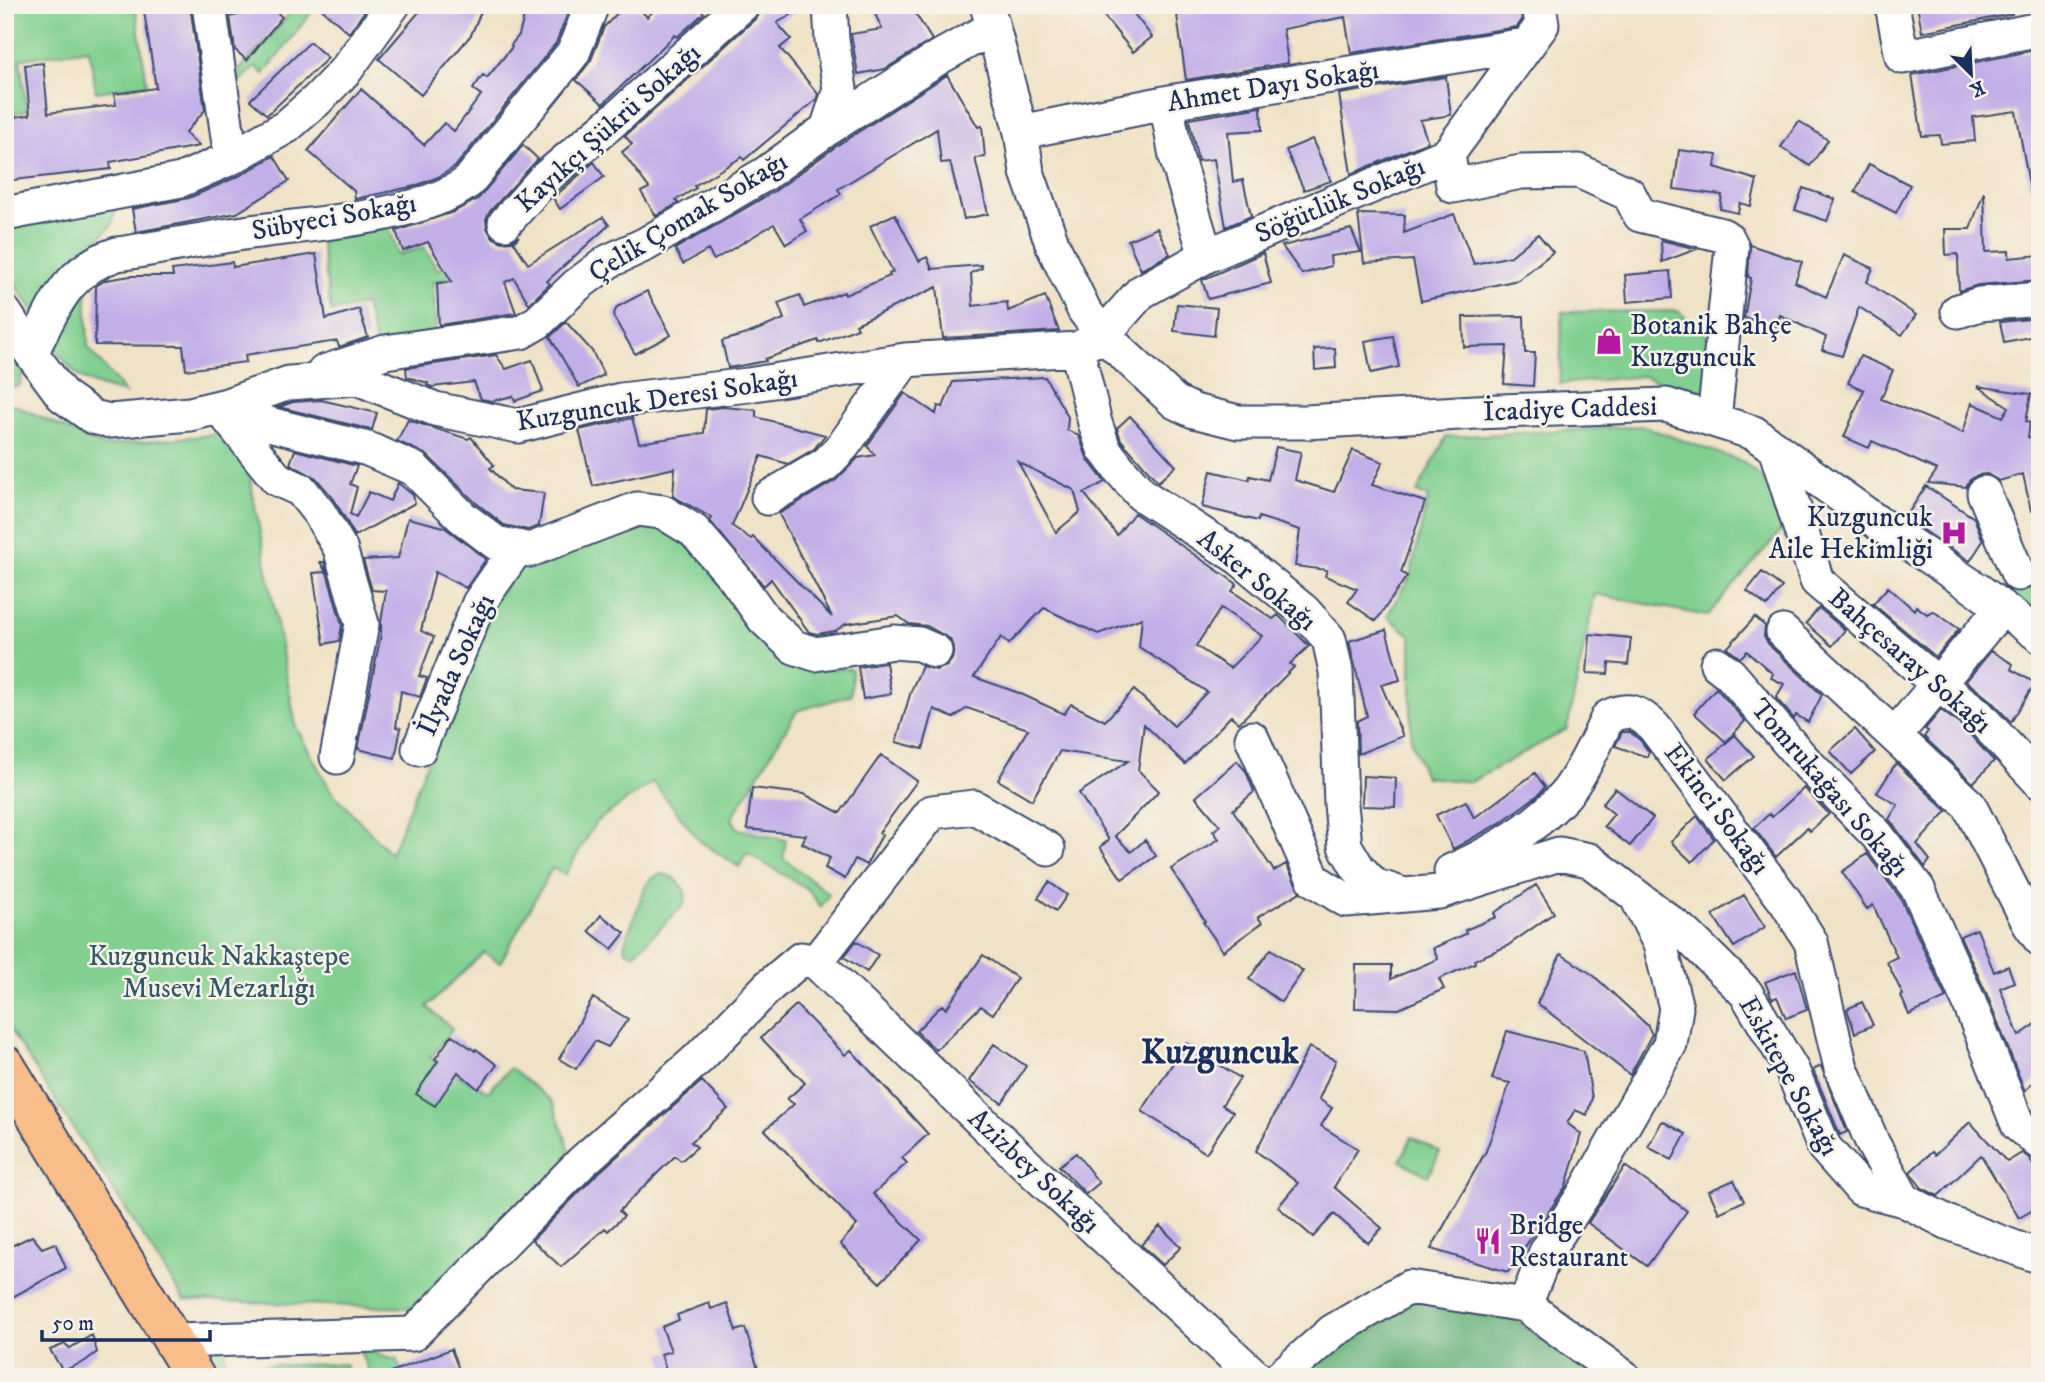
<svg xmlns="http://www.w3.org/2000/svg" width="2045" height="1382" viewBox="0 0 2045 1382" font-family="'IM FELL DW Pica',serif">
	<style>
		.green { fill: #81d090; stroke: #4e8077; stroke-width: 2 }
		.forest { fill: #68b27a; stroke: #42706c; stroke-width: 2 }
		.building { fill: #c2afe8; fill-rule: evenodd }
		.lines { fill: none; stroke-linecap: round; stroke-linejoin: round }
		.minor-casing { stroke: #3b4a6e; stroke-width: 37 }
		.major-casing { stroke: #3b4a6e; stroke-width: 42 }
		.minor { stroke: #fff; stroke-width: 33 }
		.major { stroke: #f8bd89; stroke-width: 38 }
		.labels { text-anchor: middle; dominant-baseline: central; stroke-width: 5; stroke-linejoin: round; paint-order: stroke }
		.street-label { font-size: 28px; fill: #1b2f5e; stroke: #f7f3e8 }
		.poi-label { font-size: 28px; fill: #1b2f5e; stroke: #f7f3e8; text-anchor: start }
		.park-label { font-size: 28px; fill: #34576a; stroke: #f7f3e8 }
		.district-label { font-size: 35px; font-weight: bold; fill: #1b2f5e; stroke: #f7f3e8 }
	</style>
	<rect width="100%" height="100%" fill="#f7f3e8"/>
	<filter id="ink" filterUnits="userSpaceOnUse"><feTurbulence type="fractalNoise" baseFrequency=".0143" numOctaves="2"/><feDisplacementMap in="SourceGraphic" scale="14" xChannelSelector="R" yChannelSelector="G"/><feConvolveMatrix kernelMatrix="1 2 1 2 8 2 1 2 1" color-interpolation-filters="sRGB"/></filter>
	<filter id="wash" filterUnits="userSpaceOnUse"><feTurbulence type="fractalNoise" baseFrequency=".00686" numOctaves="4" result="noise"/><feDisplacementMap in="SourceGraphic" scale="28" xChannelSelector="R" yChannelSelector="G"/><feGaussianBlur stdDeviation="1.57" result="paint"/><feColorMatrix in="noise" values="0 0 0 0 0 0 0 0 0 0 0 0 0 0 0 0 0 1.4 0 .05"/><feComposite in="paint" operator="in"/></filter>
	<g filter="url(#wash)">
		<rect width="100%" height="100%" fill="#f0e2c6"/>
		<path class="green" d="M5 5H135L147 84 96 92 89 49 20 59 27 111 5 114Z
			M287 5H317L264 74 256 67 237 83 234 76 288 16Z
			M116 208 111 226 91 246 76 253 38 317 5 271V226Z
			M389 226 398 255 424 247 438 270 472 249 486 271 433 282 436 331 376 345 365 304 331 312 320 236Z
			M86 280 88 347 125 393C85 383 76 380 53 345Z
			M1678 311 1726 352 1715 402 1643 376 1560 384 1562 312Z
			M5 328C17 348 29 362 19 386L5 388Z
			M5 390 8 402 103 446 229 433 250 478 296 727 331 791 391 854 488 608 523 563 640 522 688 536 717 571 744 622 793 666 852 669 851 695 797 711 732 818 738 829 786 840 783 858 829 894 821 907 807 889 747 853 739 867 700 841 653 782 596 822 565 875 552 868 500 963 484 952 427 1007 453 1029 430 1058 488 1092 510 1068 552 1101 573 1159 413 1308 184 1300 5 1022Z
			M1642 426 1744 462 1772 488 1781 531 1707 616 1595 594 1567 729 1471 782 1425 777 1411 740V636L1387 616 1410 577 1428 497 1417 492 1446 437Z
			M2037 576 2040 578V624L1995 592Z
			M661 874C677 875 691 891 683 906L635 953 627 952 624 945 646 885 653 877Z
			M1412 1137 1440 1152 1428 1176 1400 1161Z
			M224 1345 227 1366 345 1364 349 1377H220L208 1355Z
			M358 1347C373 1349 380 1359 397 1359L401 1370 383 1377H372Z"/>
		<path class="forest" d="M1409 1299 1505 1313 1596 1377H1302L1341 1340Z"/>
		<g id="blocks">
			<path class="building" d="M143 5H190L205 110 185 133 199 146 110 162 111 169 5 181V138L10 137 8 118 30 115 25 65 43 63 48 113 116 105 114 94 156 88Z
				M317 5H369L349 33Z
				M425 5H484L471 35 421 95 379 59Z
				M527 5H571L556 43 455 167 438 177 415 186 355 199 354 191 308 151 361 89 424 145 444 123 454 131 481 95 473 89 483 75 487 78 512 47 511 45 519 35Z
				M625 5H636L647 17 660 5H697L704 13 677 37 675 35 603 104 576 80 591 60 604 27Z
				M761 5H808L777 23 791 39 780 48 818 94 816 100 744 160 742 157 694 186 696 188 676 200 678 203 656 216 641 192 649 188 622 152 632 144 625 136 755 19 760 12Z
				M871 5H910L932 40 885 69 858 74 851 34 882 29Z
				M1095 5H1127L1152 37 1133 52Z
				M1239 5H1520L1522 20 1517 27 1351 53 1345 17 1283 29 1288 63 1186 80 1177 15Z
				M1917 5H2011L2012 14 1922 32Z
				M270 6 282 17 247 60 235 50 230 17Z
				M310 42 328 58 267 115 250 100Z
				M2040 49V189L2030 190 2016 111 1973 117 1975 141 1941 144 1940 135 1922 136 1912 75Z
				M947 75 978 127 982 126 985 157 975 158 988 214 964 219 950 162 941 163 937 129 838 189 841 194 800 219 807 231 786 244 774 224 714 260 708 250 683 264 675 249 775 191 838 145Z
				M1446 77 1451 115 1420 120 1428 142 1351 174 1339 94Z
				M1261 107 1262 130 1228 132 1233 182 1243 180 1251 216 1226 227 1214 159 1198 161 1189 119Z
				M1799 121 1828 140 1810 166 1781 147Z
				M1312 139 1331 181 1304 190 1286 150Z
				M523 145 538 159 490 211 486 219 487 228 492 237 502 242 512 241 519 236 514 242 528 264 603 217 609 225 547 281 550 284 529 304 514 278 505 282 516 313 439 325 437 283 452 282 428 242 403 251 396 231 453 212 478 199Z
				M1679 150 1717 155 1715 167 1757 180 1751 206 1740 203 1738 213 1720 209 1722 195 1674 189Z
				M274 156 289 181 237 213 136 232 132 209 189 198 239 176Z
				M594 162 604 177 560 209 553 198Z
				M1869 164 1910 185 1896 213 1855 192Z
				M1803 188 1835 199 1827 221 1795 210Z
				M1984 192 1986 252 2009 251V258L2040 255V280L1978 285 1959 291 1958 254 1946 255 1945 229H1970Z
				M895 214 919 261 927 257 932 269 981 265 982 268 971 273 973 306 1007 302 1008 311 1045 296 1059 331 943 338 937 287 856 324 858 328 819 343 818 340 765 359 766 361 728 368 722 341 747 334 784 319 778 303 800 295 804 307 844 292 845 295 890 276 889 274 893 272 870 226Z
				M1358 214 1405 215 1404 233 1454 214 1474 264 1511 256 1538 234 1553 252 1518 280 1421 301 1413 260 1364 263Z
				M1157 228 1170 254 1141 270 1128 240Z
				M1351 229 1361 252 1330 256 1331 266 1302 274 1282 246Z
				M1661 240 1697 249 1662 262Z
				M1750 245 1802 262 1795 282 1826 297 1844 255 1873 268 1867 282 1916 315 1902 335 1859 307 1842 356 1822 350 1826 337 1780 315 1777 326 1744 318 1751 278 1748 277Z
				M1263 253 1271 283 1208 299 1202 280Z
				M316 254 326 319 359 309 368 337 339 347 337 341 245 355 246 362 186 370 183 346 95 345 96 286 106 280 131 276H173L172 270 232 262 233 267Z
				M1670 271 1672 298 1627 302 1625 275Z
				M647 291 671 335 635 354 613 316 617 307Z
				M1177 304 1217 308 1214 336 1174 331Z
				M1524 316 1525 353H1535L1533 386 1504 384 1507 346 1464 347 1463 317Z
				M2040 318V335L2004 342 2000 322Z
				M566 322 592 351 604 375 579 387 550 337Z
				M1393 336 1399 367 1371 373 1365 341Z
				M1335 348 1336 368 1315 370 1314 349Z
				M496 355 506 369 532 360 543 391 515 401 513 396 492 401 481 399 474 382 432 387 427 385 428 383 407 377 406 368Z
				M1860 356 1893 370 1881 399 1963 433 1972 403 2003 417 2009 407 1977 386 2031 394 2026 421 2030 422 2028 437 2037 438 2040 510 2031 511 2023 474 1999 481 1987 474 1977 475 1969 481 1966 487 1928 483 1937 470 1872 441 1869 448 1844 437 1864 390 1848 383Z
				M1045 377 1068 417 1067 430 1079 436 1088 460 1105 482 1084 493 1117 535 1134 513 1237 584 1232 591 1273 619 1278 615 1309 646 1290 664 1294 667 1239 723 1231 716 1185 764 1144 724 1138 770 1159 791 1115 836 1131 852 1145 840 1156 856 1122 879 1100 847 1109 840 1079 793 1128 761 1060 751 1032 800 998 780 1028 729 967 708 953 718 934 709 923 749 896 742 911 691 922 666 936 670 947 666 952 659 954 650 950 639 927 626 909 624 898 616 846 624 835 631 817 634 809 632 771 579 764 586 710 521 712 518 673 496 675 468 593 486 579 430 632 418 639 443 704 433 706 409 723 407 756 410V417L825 435 814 449 788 464 761 456 732 526 751 539 753 537 832 617 779 514 836 480 858 458 875 455 867 446 905 393 936 414 938 406 943 407 953 382ZM1018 462 1074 490 1080 512 1056 532ZM1044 608 1098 634 1142 618 1139 647 1207 692 1174 726 1134 690 1105 721 1071 704 1064 714 1019 693 974 677 1001 637 1009 644ZM1221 608 1262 636 1230 668 1196 646Z
				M321 400 377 413 372 430 279 407 293 402Z
				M1130 416 1176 466 1158 482 1121 440 1117 428Z
				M408 420 468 439 471 437 494 465 490 468 511 490 544 493 539 526 528 530 504 525 475 502 427 455 397 441Z
				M1276 447 1301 452 1295 480 1334 492 1353 450 1383 462 1372 485 1425 502 1401 572 1407 576 1376 621 1348 602 1357 589 1325 576 1327 570 1295 566 1300 530 1259 517 1258 521 1202 507 1211 471 1249 480 1250 476 1268 480Z
				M295 450 357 466 350 484 357 487 350 514 356 517 369 492 390 501 398 483 413 495 415 503 355 536 334 499 316 478 290 464Z
				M1926 486 1974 518 1983 541 1970 561 1905 518Z
				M408 518 444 527 486 559 466 588 435 572 421 631 434 637 419 676 427 678 420 697 401 691 396 727 401 728 395 758 358 749 381 634V622L386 591 372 590 363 560 398 558Z
				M320 562H324L342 625 339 641 324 644 313 573 326 572Z
				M1762 572 1782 587 1767 606 1747 591Z
				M1888 587 1914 610 1916 606 1927 614 1933 611 1959 629 1936 657 1873 604Z
				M1819 608 1845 630 1832 646 1806 623Z
				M1755 617 1765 626 1764 637 1770 646 1822 695 1808 722 1796 715 1794 719 1776 698 1784 684 1771 678 1773 674 1747 651 1740 658 1727 648Z
				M1386 630 1400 680 1381 685 1403 736 1358 754 1357 721 1367 716 1349 641Z
				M1590 634 1631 638 1628 665 1609 663 1608 674 1587 673Z
				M1991 651 2013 664 2011 669 2035 683 2011 722 1990 700 1966 681Z
				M886 663 891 694 863 699 858 667Z
				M1716 688 1745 721 1726 742 1694 713Z
				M1941 710 1963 727 1994 761 1973 783 1924 737 1928 731 1925 729Z
				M1855 729 1875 752 1851 774 1830 751Z
				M1622 732H1630L1640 740 1649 752 1647 757 1615 746Z
				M1735 735 1754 756 1726 780 1708 759Z
				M881 755 917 781 879 833 882 835 866 865 855 859 845 879 825 868 830 858 802 843 806 835 747 829 752 788 804 794 840 813Z
				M1237 761 1246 771 1254 792 1233 810 1274 871 1286 864 1300 892 1258 917 1262 923 1223 951 1203 922 1205 921 1171 869 1219 839 1213 831 1220 826 1196 797Z
				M1896 763 1947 811 1917 844 1930 860 1925 867 1889 819 1898 805 1877 793Z
				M1535 773 1545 787 1538 795 1500 823 1453 849 1436 815 1466 801 1474 818Z
				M1363 776 1396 778 1395 807 1362 806Z
				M1615 788 1653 818 1630 846 1604 826 1614 814 1602 804Z
				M1804 788 1829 814 1810 831 1807 828 1776 857 1754 828 1769 814 1772 817Z
				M1697 816 1714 839 1692 862 1671 842Z
				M1867 854 1901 899 1946 998 1909 1015 1901 996 1903 995 1887 962 1897 957 1873 905 1867 909 1842 872Z
				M1049 882 1067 895 1056 911 1038 898Z
				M1536 885 1554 913 1507 946 1474 960 1475 963 1439 979 1444 989 1399 1009 1355 1008 1356 965H1391V979L1438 959 1433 948 1466 934 1465 930 1496 917 1494 913Z
				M1744 895 1765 927 1734 947 1713 915Z
				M601 915 625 933 612 949 589 931Z
				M1977 929 1994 972 2008 966 2014 982 2000 988 2019 1036 2040 1021V1075L2025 1091 1987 995 1960 936Z
				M856 941 878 955 867 972 844 957Z
				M1271 949 1303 971 1281 1002 1249 979Z
				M1561 954 1593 975 1647 1025 1652 1034 1630 1075 1537 1003Z
				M983 955 1017 978 993 1014 981 1006 936 1050 916 1031 942 1005 946 1009Z
				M1796 970 1807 1010 1786 1018 1777 997 1772 999 1765 982Z
				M593 998 628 1019 608 1047 595 1041 576 1069 559 1059Z
				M1862 1002 1873 1025 1855 1033 1847 1009Z
				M796 1005 845 1055 851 1050 928 1134 902 1158 907 1163 873 1194 921 1240 880 1283 840 1244 857 1225 765 1130 794 1104 787 1099 805 1083 761 1038Z
				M1507 1031 1584 1051 1592 1098 1587 1115 1575 1110 1567 1123 1581 1134 1566 1186 1508 1272 1431 1249 1486 1151 1510 1083 1492 1079Z
				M452 1035 475 1051 476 1049 497 1065 478 1089 458 1072 435 1106 416 1094 438 1061 435 1059Z
				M1186 1043 1240 1078 1222 1105 1233 1112 1206 1153 1142 1111Z
				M994 1044 1026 1066 1002 1103 969 1081Z
				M1309 1047 1336 1060 1319 1099 1332 1108 1321 1126 1358 1149 1334 1187 1382 1228 1368 1243 1334 1214 1313 1237 1278 1207 1298 1183 1256 1151Z
				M1821 1066 1847 1132 1840 1135 1813 1070Z
				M702 1081 728 1109 691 1142 697 1147 681 1161 675 1156 619 1211 624 1216 608 1231 605 1228 561 1267 532 1240 595 1176Z
				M1662 1121 1686 1134 1672 1160 1648 1147Z
				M1970 1122 2007 1162 2022 1153 2029 1158 2040 1177V1206L2019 1218 1981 1155 1938 1196 1922 1188 1915 1179 1910 1172 1932 1152 1935 1155Z
				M1076 1153 1099 1183 1086 1194 1059 1166Z
				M1625 1166 1687 1211 1647 1266 1588 1223Z
				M1734 1180 1744 1201 1719 1213 1709 1191Z
				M1160 1226 1181 1247 1163 1265 1141 1245Z
				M32 1236 42 1248 55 1243 66 1268 5 1301V1249Z
				M709 1303 711 1309 727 1303 736 1331 745 1328 759 1372 746 1377H668L661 1354 671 1351 662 1327 679 1320 677 1315Z
				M92 1335 97 1352 84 1362 63 1371 50 1350 65 1344 70 1348Z
				M451 1349 462 1377H383V1375Z"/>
		</g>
	</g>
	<g filter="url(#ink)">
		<use href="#blocks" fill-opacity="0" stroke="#3b4a6e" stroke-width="2"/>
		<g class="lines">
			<defs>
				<path id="minor" d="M209 5 231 158
					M987 5 1021 132 1027 172 1053 246 1084 310 1103 335 1175 402 1194 411 1238 422H1306L1476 412 1666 405 1754 433 1881 525 1978 590 2040 636
					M1892 5 1902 57 2040 29
					M1175 101 1169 118 1176 156 1206 256
					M827 129 840 89 832 40 830 5
					M1021 132 1175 101 1525 45
					M1448 154 1453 186 1521 172 1579 171 1629 194 1640 215 1722 235 1728 239 1732 247 1714 420
					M5 214 181 180 231 158 286 127 317 100 346 70 393 5
					M505 223 544 179 620 115 742 5
					M1958 311 1980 304 2040 299
					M5 313 31 353 63 396 93 417 110 421 190 414 227 405 289 383 357 378 435 409 518 426 621 400 748 385 905 360 1077 349 1103 335 1141 292 1206 256 1448 154 1542 25 1539 5
					M1077 349 1095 423 1104 449 1120 470 1142 495 1239 558 1304 611 1329 639 1336 671 1341 804 1345 846 1358 868 1374 885 1401 894
					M31 353C54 309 65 270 117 254 160 248 202 239 244 233 307 224 418 219 468 182L573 53 592 5
					M324 372 385 352 521 332 538 322 577 285 609 261 646 244 765 174 827 129 938 58 992 28
					M227 405 269 424 368 449 414 469 462 517 496 543 530 550 637 509 663 512 694 531 734 577 764 619 794 647 815 654 894 642 919 644 935 651
					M219 407 277 479 301 490 320 514 340 548 362 624 337 757
					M1775 448 1817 581 1939 685 1976 713 2040 782
					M1984 493 2018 574
					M768 498 826 464 843 446 905 360
					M1783 632 1969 805 2030 925 2040 939
					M1717 664 1730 674 1802 758 1877 835 1918 889 1969 1002 2018 1125 2040 1143
					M1895 735 2002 608
					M1252 738 1314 880 1346 900 1371 898 1439 892 1559 854 1589 860 1687 935 1746 993 1792 1070 1824 1147 1861 1189 1904 1200 1949 1223 2032 1254H2040
					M419 749 479 603 518 547
					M1451 871C1492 853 1532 830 1563 797 1578 781 1599 737 1608 717 1628 707 1639 712 1654 727L1786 902 1811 942 1841 1068 1873 1144 1904 1200
					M816 962 932 812 974 807 1048 849
					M1525 1305 1546 1252 1584 1194 1670 1044 1676 1008 1660 944 1639 902
					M174 1341 413 1334 582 1162 699 1058 769 986 801 959 816 962 1036 1174 1256 1377
					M1280 1377 1333 1331 1409 1287 1525 1305 1624 1377"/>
				<path id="major" d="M5 1065 195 1377"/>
			</defs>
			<use href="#minor" class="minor-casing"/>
			<use href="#major" class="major-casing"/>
			<use href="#minor" class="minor"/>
			<use href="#major" class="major"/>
		</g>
	</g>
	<defs>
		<symbol id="shop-bare" viewBox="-9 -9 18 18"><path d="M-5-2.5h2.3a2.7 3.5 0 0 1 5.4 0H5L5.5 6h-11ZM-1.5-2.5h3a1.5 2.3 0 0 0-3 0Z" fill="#b5179e" stroke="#f7f3e8" stroke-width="2.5" paint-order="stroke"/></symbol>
		<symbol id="hospital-bare" viewBox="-9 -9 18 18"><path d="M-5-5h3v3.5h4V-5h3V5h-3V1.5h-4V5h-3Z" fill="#b5179e" stroke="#f7f3e8" stroke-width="2.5" paint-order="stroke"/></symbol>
		<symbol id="restaurant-bare" viewBox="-9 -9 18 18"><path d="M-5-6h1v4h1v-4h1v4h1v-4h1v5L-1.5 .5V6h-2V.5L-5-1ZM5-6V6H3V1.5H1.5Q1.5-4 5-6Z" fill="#b5179e" stroke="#f7f3e8" stroke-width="2.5" paint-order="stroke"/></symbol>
	</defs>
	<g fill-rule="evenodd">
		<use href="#shop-bare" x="1590" y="322" width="38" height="38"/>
		<use href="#hospital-bare" x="1935" y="514" width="38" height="38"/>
		<use href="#restaurant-bare" x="1469" y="1222" width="38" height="38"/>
	</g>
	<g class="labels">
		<g class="street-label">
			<text transform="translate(1273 86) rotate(-9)">Ahmet Dayı Sokağı</text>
			<text transform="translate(608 128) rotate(-42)">Kayıkçı Şükrü Sokağı</text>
			<text transform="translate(1340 200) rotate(-23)">Söğütlük Sokağı</text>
			<text transform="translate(334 217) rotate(-10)">Sübyeci Sokağı</text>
			<text transform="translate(688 217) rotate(-31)">Çelik Çomak Sokağı</text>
			<text transform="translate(657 400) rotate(-9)">Kuzguncuk Deresi Sokağı</text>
			<text transform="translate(1570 409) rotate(-2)">İcadiye Caddesi</text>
			<text transform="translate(1257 580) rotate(39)">Asker Sokağı</text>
			<text transform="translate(1910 661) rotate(41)">Bahçesaray Sokağı</text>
			<text transform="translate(456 665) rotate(-66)">İlyada Sokağı</text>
			<text transform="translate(1830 788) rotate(49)">Tomrukağası Sokağı</text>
			<text transform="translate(1717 809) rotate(53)">Ekinci Sokağı</text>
			<text transform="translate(1789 1076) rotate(61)">Eskitepe Sokağı</text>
			<text transform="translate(1034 1171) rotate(43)">Azizbey Sokağı</text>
		</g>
		<g class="poi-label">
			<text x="1630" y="325">Botanik Bahçe<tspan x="1630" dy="32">Kuzguncuk</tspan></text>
			<text x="1933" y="517" text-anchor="end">Kuzguncuk<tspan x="1933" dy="32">Aile Hekimliği</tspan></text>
			<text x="1509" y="1225">Bridge<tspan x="1509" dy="32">Restaurant</tspan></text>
		</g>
		<g class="park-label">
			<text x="219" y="956">Kuzguncuk Nakkaştepe<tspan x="219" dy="32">Musevi Mezarlığı</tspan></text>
		</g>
		<g class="district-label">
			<text x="1220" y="1053">Kuzguncuk</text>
		</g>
	</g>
	<rect width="2045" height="1382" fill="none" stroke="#f7f3e8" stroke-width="28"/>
	<g transform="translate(1971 74) rotate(156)" stroke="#f7f3e8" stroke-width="5" paint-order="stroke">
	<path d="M0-5L12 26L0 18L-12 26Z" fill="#1b2f5e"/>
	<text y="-10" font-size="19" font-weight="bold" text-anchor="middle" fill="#1b2f5e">K</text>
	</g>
	<path d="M42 1330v10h168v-10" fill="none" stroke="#1b2f5e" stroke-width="3.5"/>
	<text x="52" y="1330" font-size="21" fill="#1b2f5e" stroke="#f7f3e8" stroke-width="5" paint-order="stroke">50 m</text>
</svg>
